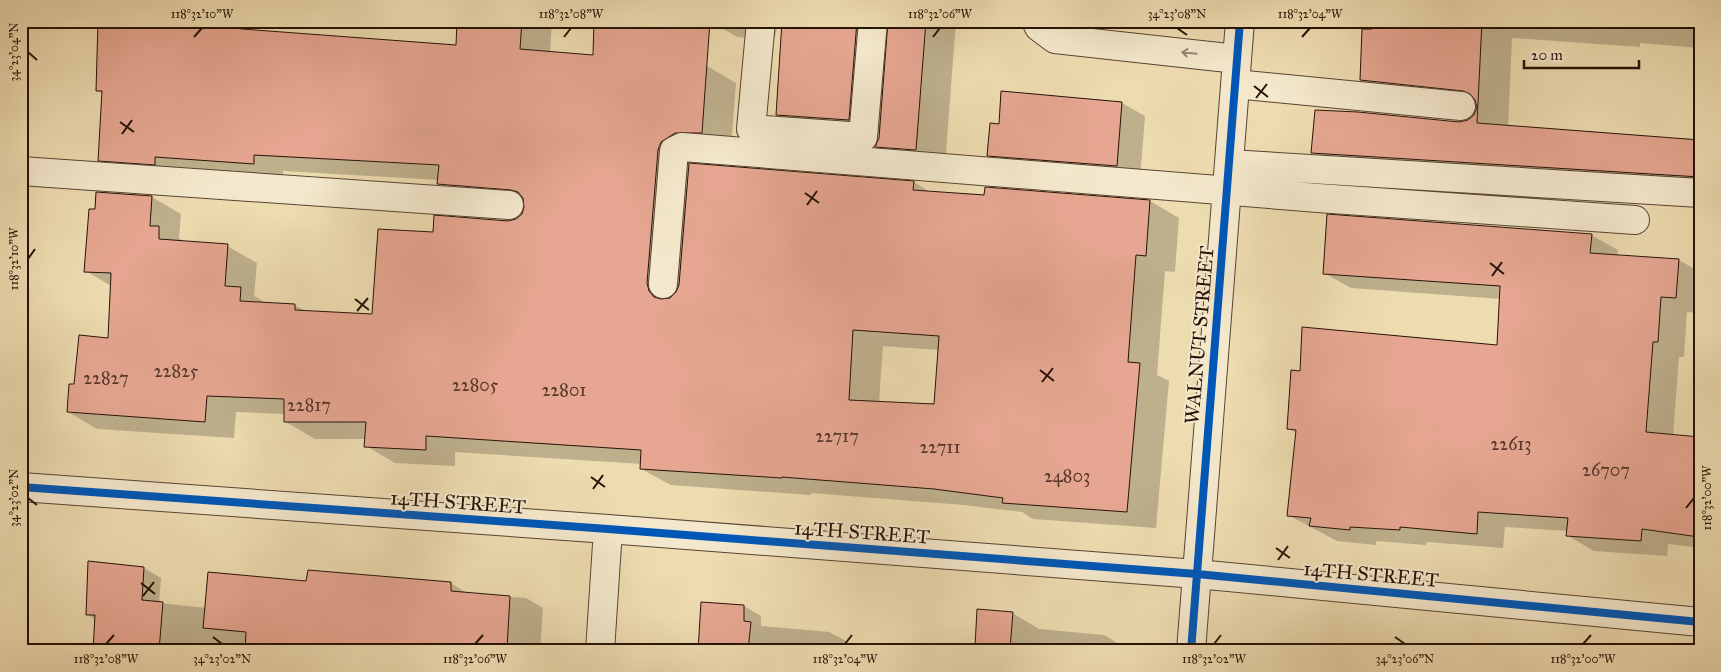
<svg xmlns="http://www.w3.org/2000/svg" width="1721" height="672" viewBox="0 0 1721 672" font-family="'IM FELL Great Primer',serif">
	<style>
		.shadow { fill: #0003; fill-rule: evenodd }
		.building { fill: #e6a691; stroke: #261207; fill-rule: evenodd }
		.lines { fill: none; stroke-linecap: round; stroke-linejoin: round }
		.minor-casing { stroke: #584432; stroke-width: 30 }
		.minor { stroke: #f4e8cc; stroke-width: 28 }
		.cycleway-casing { stroke: #f4e8cc; stroke-width: 11 }
		.cycleway { stroke: #0057b8; stroke-width: 8 }
		.oneway { stroke: #978873 }
		.ticks { fill: none; stroke: #261207; stroke-width: 2 }
		.labels { text-anchor: middle; dominant-baseline: central; stroke-width: 4; stroke-linejoin: round; paint-order: stroke }
		.number-label { font-size: 18px; fill: #56372a }
		.street-label { font-size: 20px; fill: #261207; stroke: #f4e8cc }
		.neatline { fill: none; stroke: #261207; stroke-width: 2 }
		.ticks-label { font-size: 12px; text-anchor: middle; fill: #261207 }
	</style>
	<rect width="100%" height="100%" fill="#eedcb1"/>
	<filter id="stains"><feTurbulence type="fractalNoise" baseFrequency=".004" numOctaves="4"/><feColorMatrix values="0 0 0 0 .2 0 0 0 0 .09 0 0 0 0 .02 0 0 0 .5 -.17"/></filter>
	<radialGradient id="worn" r=".72"><stop offset=".6" stop-color="#630" stop-opacity="0"/><stop offset="1" stop-color="#630" stop-opacity=".3"/></radialGradient>
	<path class="shadow" d="M100 21H209V27L457 46 459 21H552L550 53 707 66 736 83 731 149 691 159 688 164 914 182 930 192 1150 201 1179 218 1175 272 1165 271 1157 375 1169 381 1156 528 1033 519 1022 512 964 505 811 493V495L671 485 641 469 642 464 455 452V466L395 463 366 446V439H315L286 422V414L236 412 234 438 97 429 68 412 75 385 109 339 111 286 86 271 96 210 152 197 181 214 179 238 186 243 227 246 257 263 254 296 268 304 294 305 306 311 374 315 434 233 517 220 523 215 526 205 468 201 439 184V180L283 171V180L129 177 99 160 103 94 97 90ZM883 346 940 350 936 405 879 402Z
		M709 21H956L945 166 906 163 876 146 880 137 807 131 777 114 783 28 781 26 777 29 774 40 737 37Z
		M1346 21H1700V48L1640 43V47L1512 38 1508 127 1700 141V192L1343 169 1313 152 1468 122 1474 116 1478 107 1391 97 1361 80 1363 26 1353 25Z
		M1002 93 1122 103 1145 116 1140 179 1012 169 989 155 1000 125Z
		M1591 235 1618 250 1617 256 1679 260 1700 272V313L1687 312 1684 357H1679L1673 436 1700 438V548L1668 544 1667 556 1594 551 1568 536V531L1505 527 1503 548 1427 542 1426 545 1376 541V545L1337 541 1288 515 1297 433 1288 428 1301 372 1499 347 1501 299 1351 288 1324 273Z
		M144 568 161 578 159 603 206 608 308 582 451 583 468 594 526 598 543 608 540 651H94L96 620 87 614Z
		M702 603 744 606 761 616V626L829 632 846 641V651H699Z
		M978 611 1012 613 1039 629 1104 635 1131 651H976Z"/>
	<path class="building" d="M98 21H172L242 29 456 45 457 21H522L520 49 593 55 594 21H710L702 133H675L661 142 658 150 647 283 649 291 654 297 661 299 670 298 676 292 679 285 689 163 914 181 913 190 984 195 985 187 1150 200 1146 256 1136 255 1128 362 1140 363 1127 512 1002 503 1003 498 934 489 782 477V478L640 469 641 450 426 436V450L364 447 366 422H284V399L207 396 205 422 67 412 69 384H74L79 335 108 338 111 273 84 272 89 209H95L96 192 152 196 150 226H159V239L228 244 225 286 241 287 240 301 295 304V310L372 314 378 229 433 232 434 215 508 221 516 219 522 214 524 207 523 198 518 192 511 190 437 184 439 165 254 155V164L155 157V165L98 161 102 91H96ZM853 330 939 336 934 404 849 400Z
		M782 21H857L849 120 776 115Z
		M888 21H926L916 150 875 147 879 138Z
		M1373 21H1482L1477 123 1700 140V177L1311 153 1315 110 1358 112 1459 122 1468 120 1474 115 1477 107 1475 100 1470 94 1463 91 1360 80 1362 29H1372Z
		M1001 91 1122 102 1117 166 987 156 990 123 999 124Z
		M1327 214 1592 234 1590 253 1679 259 1676 298 1661 297 1658 342H1653L1646 432 1700 437 1699 537 1642 529 1641 541 1566 536 1568 518 1478 512 1477 534 1400 527V530L1350 527V530L1309 526 1311 518 1287 516 1296 430 1287 429 1291 370 1300 371 1302 327 1497 345 1500 286 1323 274Z
		M88 561 144 567 142 600 163 602 159 651H93L95 615H86Z
		M308 570 451 582V591L510 596 507 649 458 646 457 651H245L246 632 203 628 208 572 306 581Z
		M701 602 744 605V621L751 622 748 651H698Z
		M977 609 1013 612 1010 649 975 647Z"/>
	<g class="lines">
		<defs>
			<path id="minor" d="M761 21 751 129 863 137 873 21
				M1036 21 1039 27 1055 39 1237 59
				M1235 84 1461 106
				M1229 164 1700 193
				M21 171 509 205
				M663 284 674 151 682 147 1318 198 1635 220
				M21 487 608 529 1197 574 1700 622
				M600 651 608 529
				M1191 651 1240 21"/>
		</defs>
		<use href="#minor" class="minor-casing"/>
		<use href="#minor" class="minor"/>
		<defs>
			<path id="cycleway" d="M21 487 608 529 1197 574 1700 622
				M1191 651 1240 21"/>
		</defs>
		<use href="#cycleway" class="cycleway-casing"/>
		<use href="#cycleway" class="cycleway"/>
	</g>
	<defs><path id="oneway-shaft" d="M-6 0H5M1.5-3L5.5 0L1.5 3" fill="none" stroke-width="1.6" stroke-linecap="round" stroke-linejoin="round" transform="scale(1.25)"/></defs>
	<use class="oneway" href="#oneway-shaft" transform="translate(1189 53) rotate(-174)"/>
	<path class="ticks" d="M1177 28 1187 35M194 37 202 28M564 37 571 28M933 37 940 28M1302 37 1310 28M28 52 37 60M1254 86 1268 97M1256 98 1267 84M120 122 134 132M122 134 132 120M805 193 819 203M807 205 817 191M28 259 35 249M1490 263 1504 274M1492 276 1502 262M355 299 369 310M357 311 368 298M1040 370 1054 381M1042 382 1053 368M591 477 605 487M593 489 603 475M28 498 37 505M1686 508 1694 498M1276 548 1290 558M1278 560 1288 546M141 583 155 594M143 596 154 582M213 637 222 644M1395 637 1405 644M106 644 114 635M475 644 483 635M845 644 852 635M1214 644 1221 635M1583 644 1591 635"/>
	<g class="labels">
		<g class="number-label">
			<text x="176" y="371">22825</text>
			<text x="106" y="378">22827</text>
			<text x="475" y="385">22805</text>
			<text x="564" y="390">22801</text>
			<text x="309" y="405">22817</text>
			<text x="837" y="436">22717</text>
			<text x="1511" y="444">22613</text>
			<text x="940" y="447">22711</text>
			<text x="1606" y="470">26707</text>
			<text x="1067" y="476">24803</text>
		</g>
		<g class="street-label">
			<text transform="translate(1199 335) rotate(-85)">WALNUT STREET</text>
			<text transform="translate(458 502) rotate(4)">14TH STREET</text>
			<text transform="translate(862 532) rotate(4)">14TH STREET</text>
			<text transform="translate(1371 574) rotate(5)">14TH STREET</text>
		</g>
	</g>
	<rect width="1721" height="672" fill="none" stroke="#eedcb1" stroke-width="55"/>
	<path d="M1524 60v8h115v-8" fill="none" stroke="#261207" stroke-width="2.5"/>
	<text x="1531" y="60" font-size="15" fill="#261207" stroke="#f4e8cc" stroke-width="4" paint-order="stroke">20 m</text>
	<rect x="28" y="28" width="1666" height="616" class="neatline"/>
	<g class="ticks-label">
		<text x="202" y="18">118°32'10"W</text>
		<text x="571" y="18">118°32'08"W</text>
		<text x="940" y="18">118°32'06"W</text>
		<text x="1177" y="18">34°23'08"N</text>
		<text x="1310" y="18">118°32'04"W</text>
		<text transform="translate(14 52) rotate(-90)" y="4">34°23'04"N</text>
		<text transform="translate(14 259) rotate(-90)" y="4">118°32'10"W</text>
		<text transform="translate(14 498) rotate(-90)" y="4">34°23'02"N</text>
		<text transform="translate(1707 498) rotate(-90)" y="4">118°32'00"W</text>
		<text x="106" y="663">118°32'08"W</text>
		<text x="222" y="663">34°23'02"N</text>
		<text x="475" y="663">118°32'06"W</text>
		<text x="845" y="663">118°32'04"W</text>
		<text x="1214" y="663">118°32'02"W</text>
		<text x="1405" y="663">34°23'06"N</text>
		<text x="1583" y="663">118°32'00"W</text>
	</g>
	<rect width="100%" height="100%" filter="url(#stains)"/>
	<rect width="100%" height="100%" fill="url(#worn)"/>
</svg>
